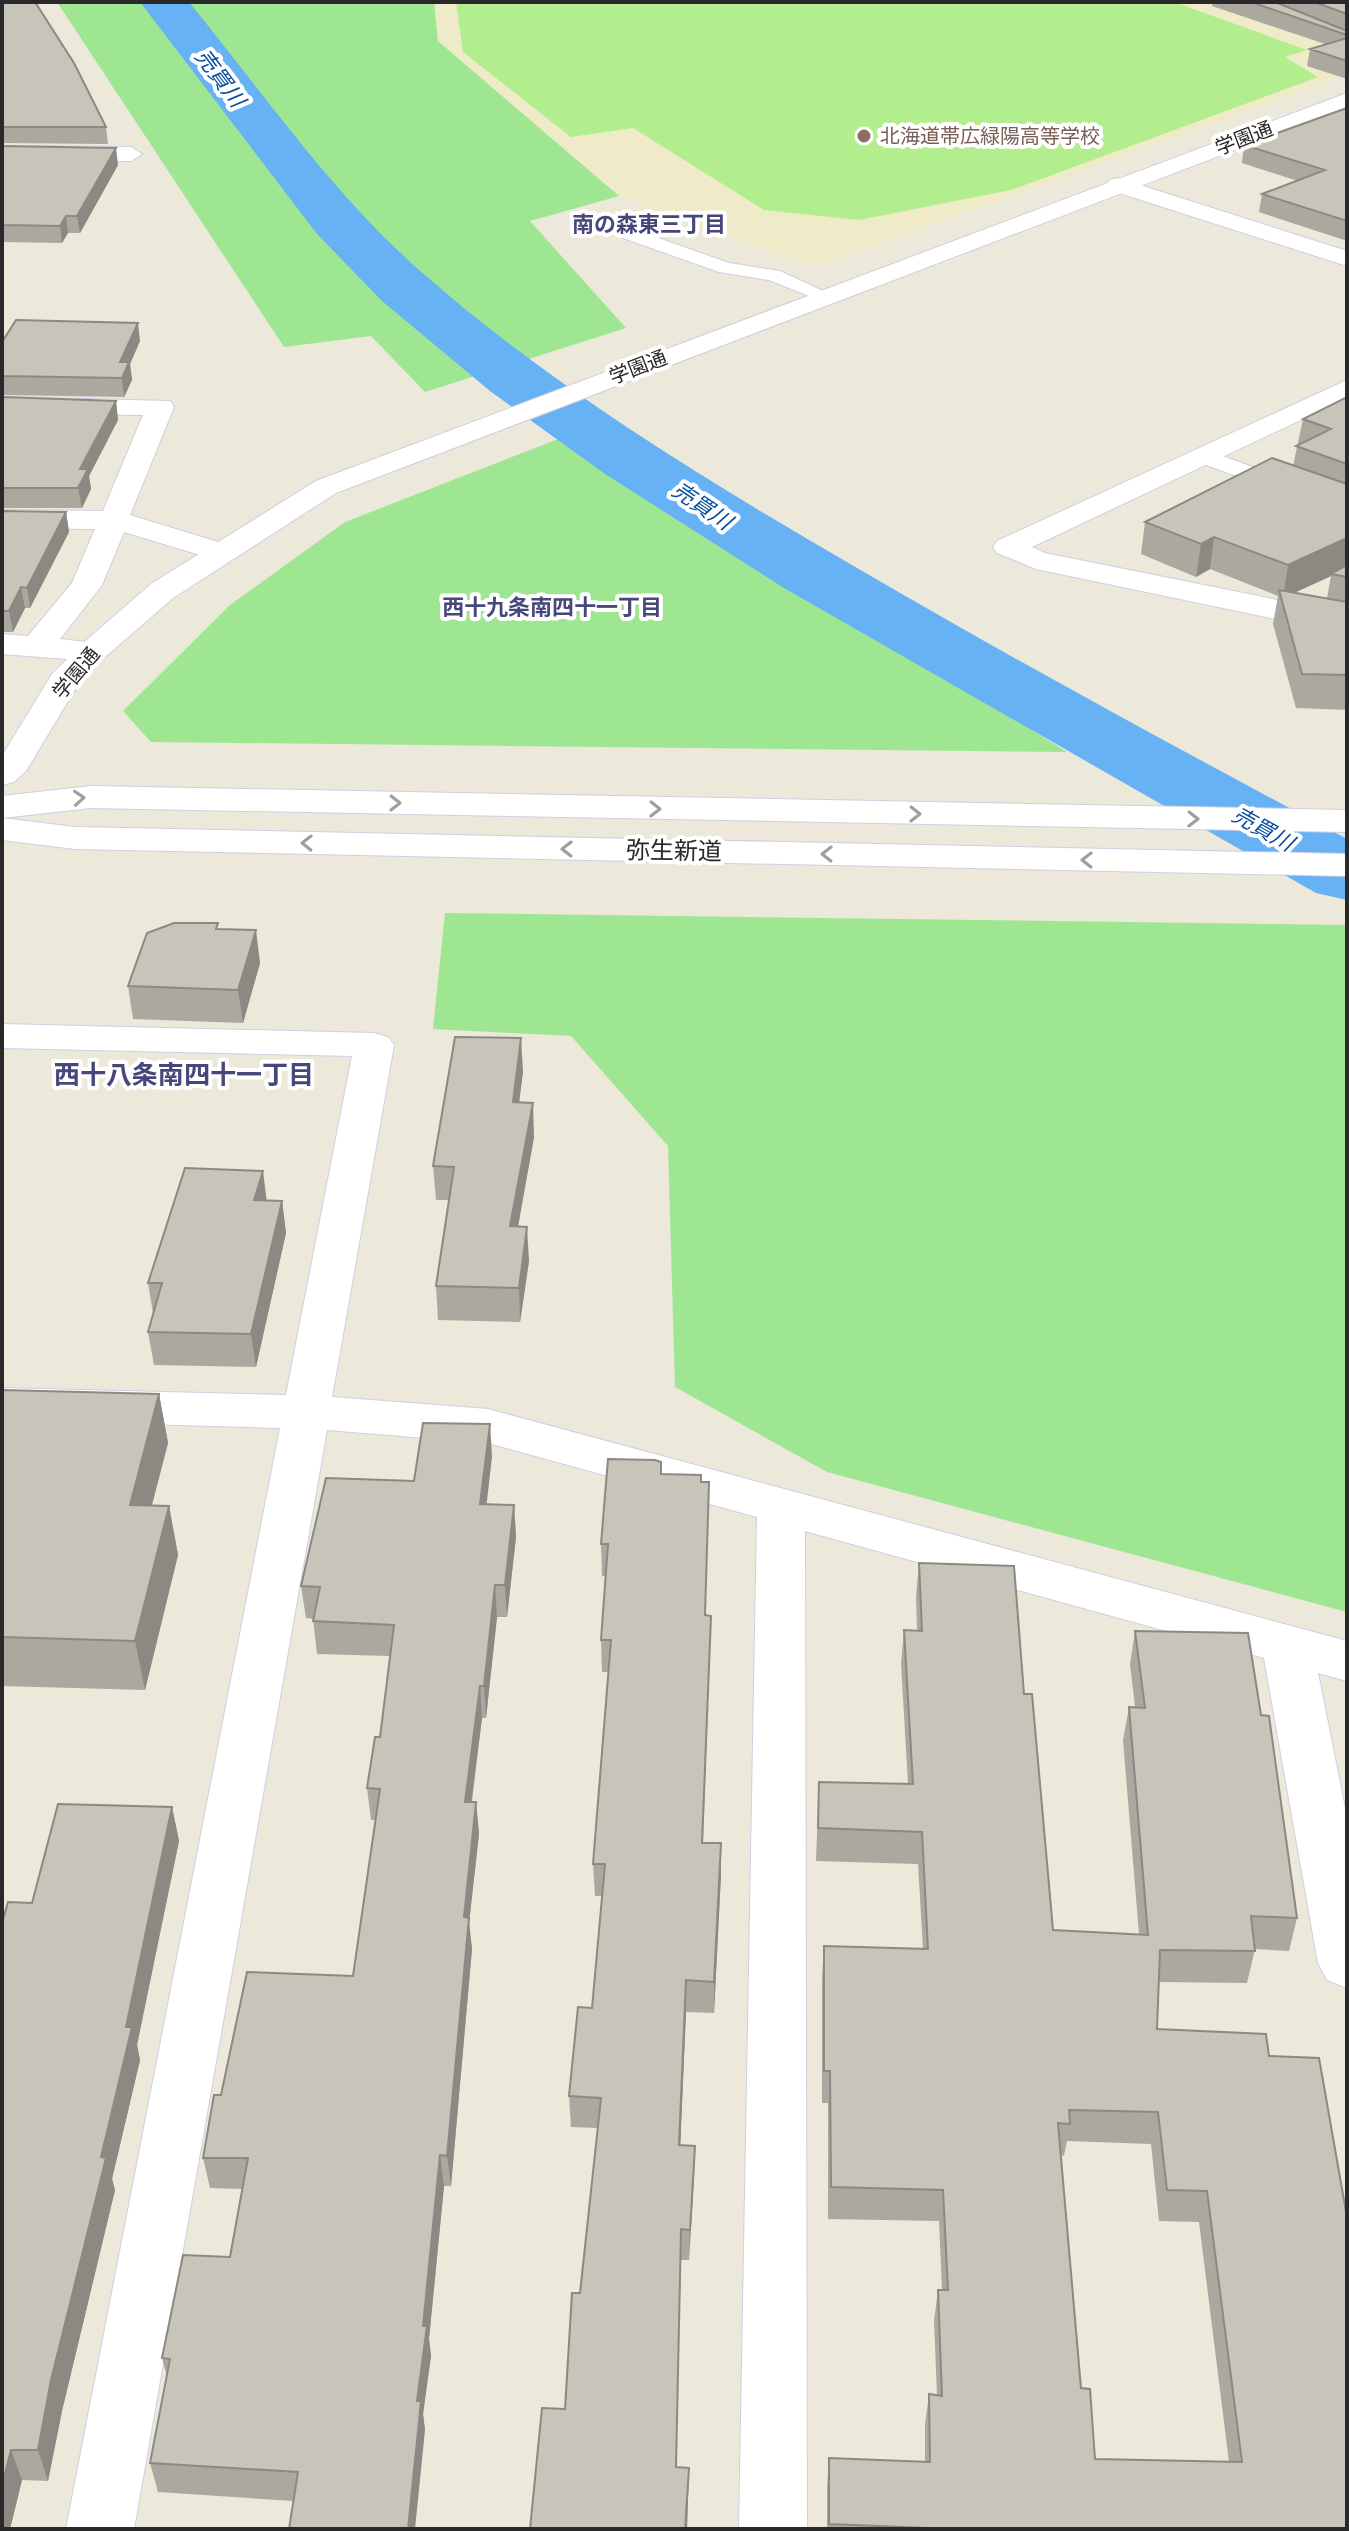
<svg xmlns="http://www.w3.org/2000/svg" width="1349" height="2531" viewBox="0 0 1349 2531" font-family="Roboto,'Noto Sans JP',sans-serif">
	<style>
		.education { fill: #efeac8 }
		.green { fill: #9fe693 }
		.pitch { fill: #b2ee8e }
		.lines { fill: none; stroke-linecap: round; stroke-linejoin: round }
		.river { fill: #67b2f4; fill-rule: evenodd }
		.service-casing { stroke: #cfcfe3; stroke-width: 2 }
		.minor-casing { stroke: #cfcfe3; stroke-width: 2 }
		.tertiary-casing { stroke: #cfcfe3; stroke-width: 2 }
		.service { fill: #fff; fill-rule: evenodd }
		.minor { fill: #fff; fill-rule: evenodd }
		.tertiary { fill: #fff; fill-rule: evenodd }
		.wall { fill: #aba99f; fill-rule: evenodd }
		.shaded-wall { fill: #8b8982 }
		.building { fill: #c7c4b9; stroke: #8b8982; stroke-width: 2; fill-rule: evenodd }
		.oneway { stroke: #9f9f9f }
		.education-dot { fill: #8d6e63; stroke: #fff; stroke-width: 3 }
		.labels { text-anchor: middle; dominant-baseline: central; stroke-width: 8; stroke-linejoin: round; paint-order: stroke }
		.far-education-label { font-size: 20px; fill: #785e54; stroke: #fff; text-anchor: start }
		.far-street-label { font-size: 20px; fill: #292929; stroke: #fff }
		.far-water-label { font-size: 22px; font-style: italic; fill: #074c9f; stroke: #fff }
		.far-neighbourhood-label { font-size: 22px; font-weight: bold; fill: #48477b; stroke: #fff }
		.street-label { font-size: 24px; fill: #292929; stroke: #fff }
		.neighbourhood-label { font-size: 26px; font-weight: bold; fill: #48477b; stroke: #fff }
	</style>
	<rect width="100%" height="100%" fill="#ece8da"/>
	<path class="education" d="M434 2H1347V75L814 267 619 196 437 41Z"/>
	<path class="green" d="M57 2H434L438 41 619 196 530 221 626 328 425 392 371 336 284 347Z
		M561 438 1067 752 151 742 123 711 230 605 345 522Z
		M445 913 1347 925V1612L827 1472 675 1387 668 1146 571 1036 433 1029Z"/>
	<path class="pitch" d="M456 2H1174L1307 50 1285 57 1318 77 1011 190 859 220 764 210 633 128 571 137 463 52Z"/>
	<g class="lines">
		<path class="river" d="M140 2H189C265 95 334 197 426 276 559 392 712 484 864 572 1023 665 1185 752 1347 839V900L1316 893 784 588 605 474 490 391 382 301 317 234Z"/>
		<defs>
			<path id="service" d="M630 228 729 263 780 271 834 296 824 302 769 280 719 272 623 238V230Z
				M1203 449 1347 501V516L1195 461 1192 456Z"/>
			<path id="minor" d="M2 146 131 147 142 154 131 161 2 160Z
				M1118 178 1347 251V266L1110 190 1106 185 1110 180Z
				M1347 380V398L1032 547 1045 553 1347 614V634L1036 569 997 553 993 547 997 541Z
				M2 397 170 401 174 407 130 515 231 546 235 552 231 558 220 561 124 532 102 585 60 639 104 644 109 651 104 658 93 661 2 654V634L28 636 72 583 95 529 2 528V510L103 511 143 415 2 413Z
				M2 1024 374 1033 388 1037 394 1045 332 1397 488 1409 1347 1641V1681L1318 1673 1347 1818V1988L1327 1980 1318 1963 1264 1658 805 1531 807 2529H739L757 1517 488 1443 327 1430 134 2529H66L280 1428 2 1420V1388L286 1395 352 1056 2 1048Z"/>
			<path id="tertiary" d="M1347 93V107L336 493 173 598 104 658 77 686 26 771 14 782 2 785V756L52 674 82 644 151 584 316 481Z
				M91 786 1347 810V832L91 808 2 818V796Z
				M2 818 75 827 1347 854V876L75 849 2 840Z"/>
		</defs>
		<use href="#service" class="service-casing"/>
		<use href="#minor" class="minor-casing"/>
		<use href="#tertiary" class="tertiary-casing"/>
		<use href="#service" class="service"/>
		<use href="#minor" class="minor"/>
		<use href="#tertiary" class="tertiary"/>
	</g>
	<path class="wall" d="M2 2 106 127 108 144 2 143Z
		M1213 2H1347V79L1307 66 1310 49 1325 44 1212 6Z
		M1347 108V241L1259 212 1262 194 1298 181 1242 163 1244 145Z
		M2 146 118 165 80 233H68L62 243 2 242Z
		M2 339 140 341 130 364 132 380 124 397 2 395Z
		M2 397 116 401 118 420 89 476 91 489 82 508H2Z
		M1347 397V710L1296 708 1273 624 1278 596 1210 569 1196 577 1141 554 1145 522 1293 466 1303 419ZM1331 576 1327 598 1294 593Z
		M2 511 66 512 69 532 30 608H25L13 632H2Z
		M219 929 260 963 243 1023 133 1019 128 986Z
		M523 1071 519 1103 534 1137 518 1226 529 1261 520 1322 438 1320 436 1286 449 1200H436L433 1166Z
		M267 1201H282L286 1233 256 1367 154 1365 148 1332 153 1313 148 1283Z
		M2 1390 159 1394 168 1443 152 1505 169 1506 178 1555 145 1690 2 1686Z
		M492 1456 486 1504 514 1505 516 1537 507 1617H497L486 1718H482L472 1802H476L479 1834 469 1923 472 1949 451 2186H444L429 2339 431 2356 423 2414 425 2430 293 2501 158 2492 150 2463 167 2377 162 2358 230 2257 242 2189 210 2188 203 2158 221 2095 353 1976 375 1820H371L367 1788 380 1737 390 1656 317 1654 313 1619 306 1618 301 1586 414 1481Z
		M661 1474 705 1615 711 1616 703 1843 721 1875 714 2013 686 2012 680 2146 694 2177 689 2260H681L676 2467 689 2468 687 2529H530L565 2409 580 2293 598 2128 571 2127 569 2096 592 2008 602 1896H595L593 1864 608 1672H602L601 1640 605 1576H602L601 1544Z
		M919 1563 1024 1694 1053 1930 1139 1934 1123 1740 1129 1707H1135L1130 1664 1135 1631 1261 1715 1297 1918 1289 1951 1255 1949 1247 1983 1159 1982 1157 2029 1269 2056 1347 2529H827V2488L829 2458 925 2462V2424L929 2394 937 2395 934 2321 938 2290H942L939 2221 828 2219V2103H822V1979L824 1946 923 1949 918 1864 816 1861 819 1782 908 1784 901 1663 904 1630 917 1631 916 1596ZM1067 2141 1151 2144 1159 2221 1199 2222 1229 2462 1095 2459 1081 2388 1061 2155 1064 2156Z
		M172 1807 179 1841 137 2045 140 2060 112 2179 115 2190 62 2411 48 2481 22 2480 10 2529H2L32 1903Z"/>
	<path class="shaded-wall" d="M116 148 118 165 80 233 77 216Z
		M66 216 68 233 62 243 60 226Z
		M138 323 140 341 130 364 132 380 124 397 120 362Z
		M116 401 118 420 89 476 91 489 82 508 78 488 80 469Z
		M66 512 69 532 30 608 27 588Z
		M1214 537 1210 569 1196 577 1201 544Z
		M1347 538V568L1331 574V576L1283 598 1288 565Z
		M21 587 25 608 13 632 9 611Z
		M256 930 260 963 243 1023 238 990Z
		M521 1038 523 1071 515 1136 513 1102Z
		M533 1103 534 1137 512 1260 510 1226Z
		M263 1171 267 1203 254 1200Z
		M282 1201 286 1233 256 1367 251 1334Z
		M527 1227 529 1261 520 1322 519 1288Z
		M159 1394 168 1443 139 1554 130 1505Z
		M490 1424 492 1456 483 1536 480 1504Z
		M514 1505 516 1537 507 1617 505 1585Z
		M169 1506 178 1555 145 1690 135 1641Z
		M495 1585 497 1617 486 1718 484 1686Z
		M711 1616 710 1648 701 1874 702 1843Z
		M480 1686 482 1718 467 1834 465 1802Z
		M476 1802 479 1834 469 1923 472 1949 451 2186 447 2156 464 1917Z
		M172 1807 179 1841 137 2045 140 2060 112 2179 115 2190 62 2411 48 2481 38 2450 51 2380 101 2157 126 2027Z
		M721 1843V1875L714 2013V1982Z
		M686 1980V2012L679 2176V2145Z
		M695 2146 694 2177 689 2260 690 2230Z
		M440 2155 444 2186 429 2339 431 2356 423 2414 425 2430 415 2529H408L423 2326Z
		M11 2450 22 2480 10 2529H2V2485Z
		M689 2468 687 2529H685Z"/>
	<path class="building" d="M2 2H35L74 63 106 127H2Z
		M1251 2H1275L1347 31V35Z
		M1314 2H1347V14Z
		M1347 38V61L1310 49Z
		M1347 108V221L1262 194 1325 170 1244 145Z
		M2 146 116 148 77 216H66L60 226 2 225Z
		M16 320 138 323 120 362H129L122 378 2 376V339H4Z
		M2 397 116 401 80 469H88L78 488H2Z
		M1347 397V464L1296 446 1331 429 1303 419Z
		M1272 458 1347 484V538L1288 565 1214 537 1201 544 1145 522Z
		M2 511 66 512 27 588 21 587 9 611H2Z
		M1347 565V577L1331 574Z
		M1279 590 1347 602V675L1302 674Z
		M174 923H218L216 929 256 930 238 990 128 986 147 933Z
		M455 1037 521 1038 513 1102 533 1103 510 1226 527 1227 519 1288 436 1286 454 1167 433 1166Z
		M185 1168 263 1171 254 1200 282 1201 251 1334 148 1332 162 1283H148Z
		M2 1390 159 1394 130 1505 169 1506 135 1641 2 1637Z
		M423 1423 490 1424 480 1504 514 1505 505 1585H495L484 1686H480L465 1802H476L464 1917 469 1918 447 2156 440 2155 423 2326H427L417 2401H421L408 2529H289L298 2472 150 2463 170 2359 162 2358 183 2255 230 2257 248 2158H203L214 2095H221L247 1972 353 1976 380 1789 367 1788 375 1737H380L394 1625 313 1621 320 1587 301 1586 326 1478 414 1481Z
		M608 1459 655 1460 661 1462V1474L701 1475V1482H709L705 1615 711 1616 702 1843H721L714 1982 686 1980 679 2145 695 2146 690 2230 681 2229 676 2467 689 2468 685 2529H530L542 2408 565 2409 572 2293H580L601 2098 569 2096 578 2007 592 2008 605 1864H593L611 1640H601L608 1544H601Z
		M919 1563 1014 1566 1024 1694H1032L1053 1930 1148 1935 1129 1707 1145 1708 1135 1631 1248 1633 1261 1715 1269 1716 1297 1918 1251 1916 1255 1951 1160 1950 1157 2029 1266 2034 1269 2056 1319 2058 1347 2217V2529H953L829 2524V2458L930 2462 929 2394 942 2396 938 2290H948L943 2190 831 2187 830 2071H824V1946L928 1949 922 1832 818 1828 819 1782 913 1784 904 1630 922 1631ZM1069 2110 1158 2112 1167 2190 1207 2191 1242 2462 1095 2459 1090 2389 1081 2388 1058 2123 1070 2124Z
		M58 1804 172 1807 126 2027H132L101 2157 106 2158 51 2380 38 2450H11L2 2485V1923L8 1902 32 1903Z"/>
	<defs><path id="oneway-chevron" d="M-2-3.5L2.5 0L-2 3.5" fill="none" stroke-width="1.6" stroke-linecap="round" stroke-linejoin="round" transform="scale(2)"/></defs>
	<g class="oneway">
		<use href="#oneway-chevron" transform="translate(79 798) rotate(-4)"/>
		<use href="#oneway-chevron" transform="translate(395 803) rotate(1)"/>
		<use href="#oneway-chevron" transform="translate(655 809) rotate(1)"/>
		<use href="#oneway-chevron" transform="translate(915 814) rotate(1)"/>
		<use href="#oneway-chevron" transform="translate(1193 819) rotate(1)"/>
		<use href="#oneway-chevron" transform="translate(307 843) rotate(-179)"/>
		<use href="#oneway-chevron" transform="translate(567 849) rotate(-179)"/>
		<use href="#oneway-chevron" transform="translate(827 854) rotate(-179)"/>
		<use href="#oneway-chevron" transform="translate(1087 860) rotate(-179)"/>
	</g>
	<circle class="education-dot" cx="864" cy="136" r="8"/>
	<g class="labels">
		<g class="far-education-label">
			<text x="880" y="136">北海道帯広緑陽高等学校</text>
		</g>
		<g class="far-street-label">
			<text transform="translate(1244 138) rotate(-21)">学園通</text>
			<text transform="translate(638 367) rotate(-21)">学園通</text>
			<text transform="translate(76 673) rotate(-50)">学園通</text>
		</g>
		<g class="far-water-label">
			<text transform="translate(220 78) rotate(53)">売買川</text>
			<text transform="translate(702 506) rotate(34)">売買川</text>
			<text transform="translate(1263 829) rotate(29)">売買川</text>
		</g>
		<g class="far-neighbourhood-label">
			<text x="649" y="224">南の森東三丁目</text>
			<text x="552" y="607">西十九条南四十一丁目</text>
		</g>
		<g class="street-label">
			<text transform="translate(674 851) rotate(1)">弥生新道</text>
		</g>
		<g class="neighbourhood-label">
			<text x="184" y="1075">西十八条南四十一丁目</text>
		</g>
	</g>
	<rect width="1349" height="2531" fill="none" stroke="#292929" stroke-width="8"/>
</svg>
